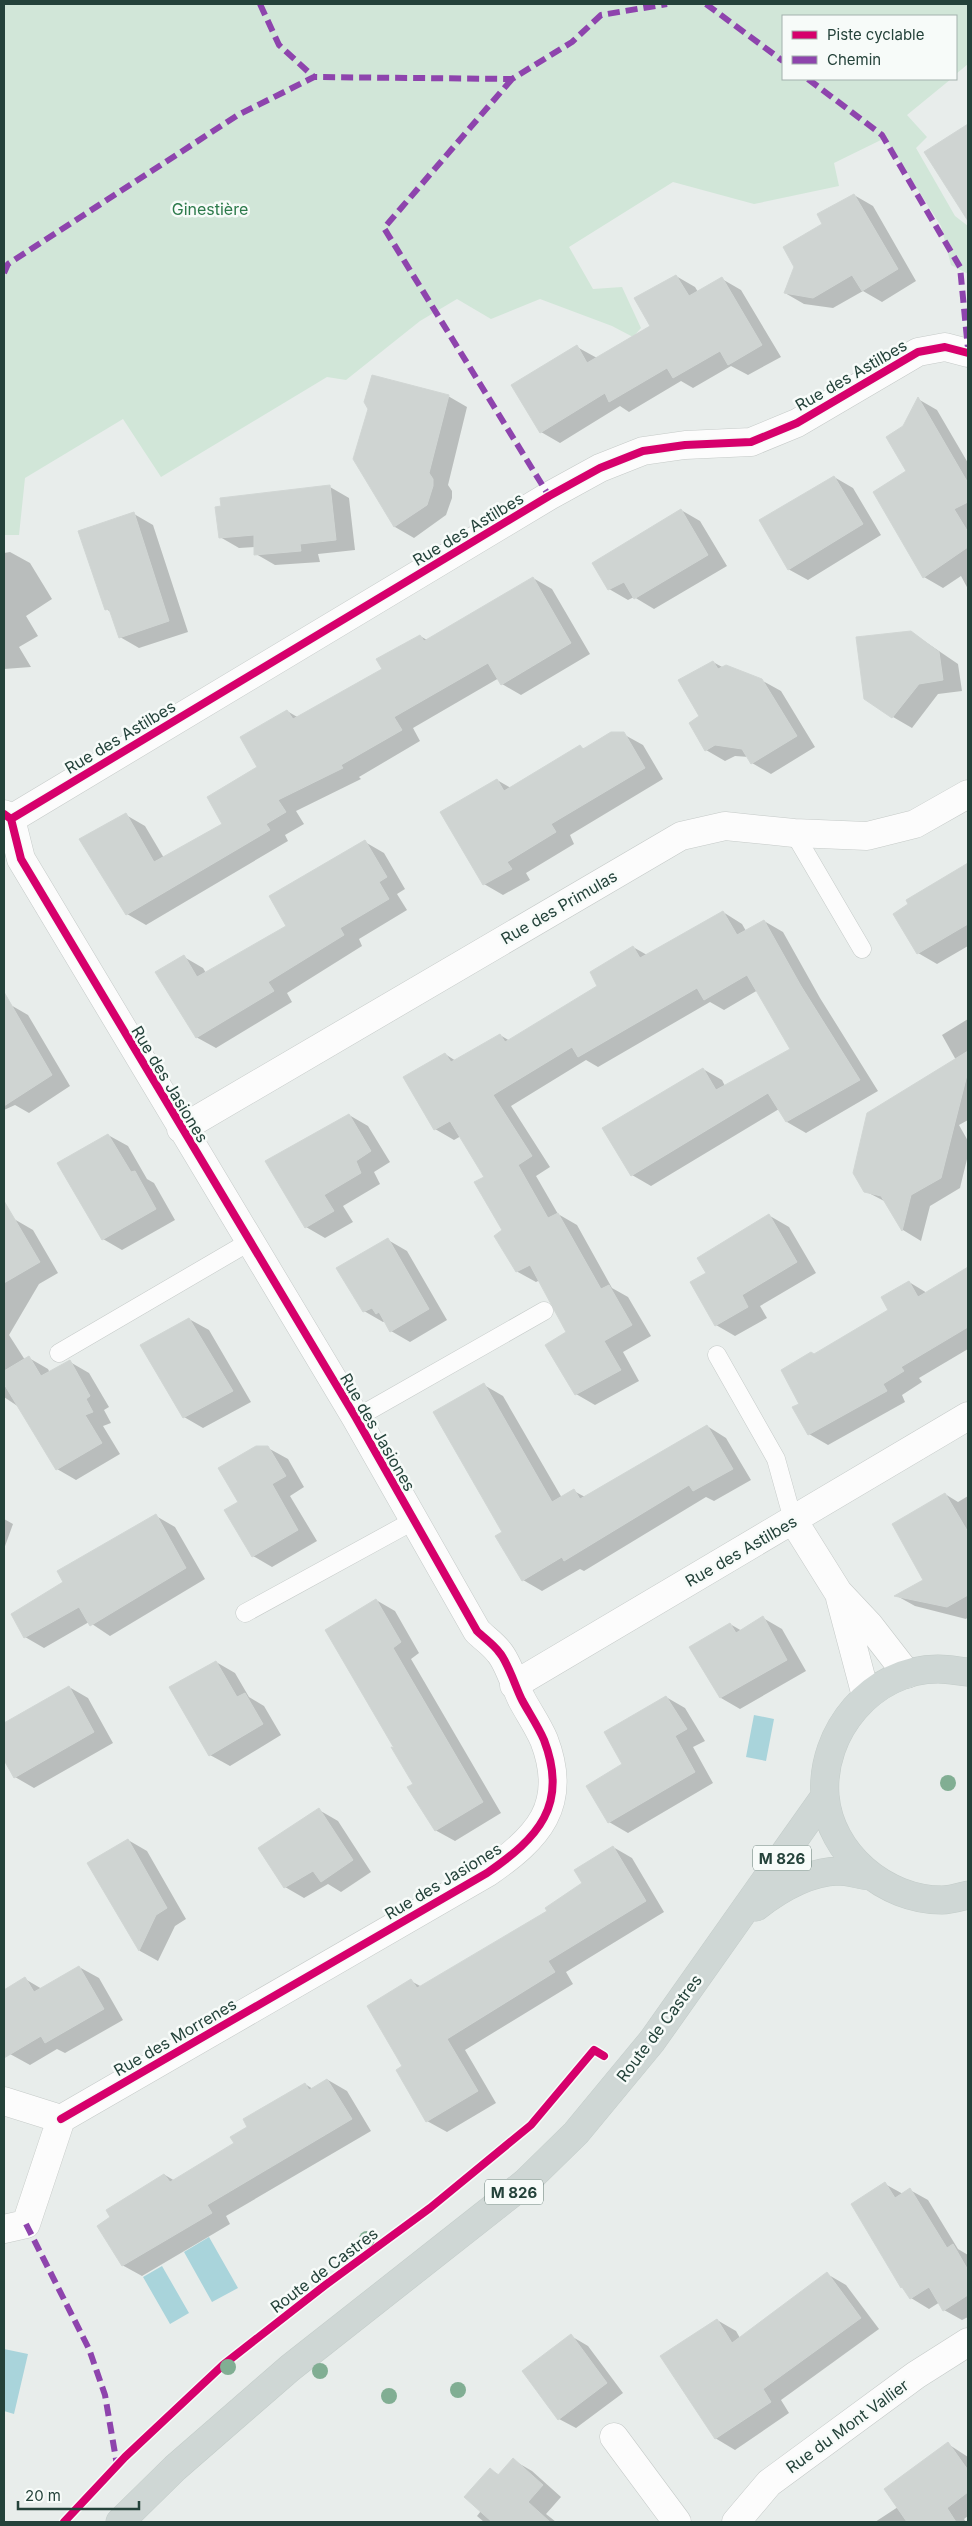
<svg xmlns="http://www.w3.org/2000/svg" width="972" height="2526" viewBox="0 0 972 2526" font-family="Inter,sans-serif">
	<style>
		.green { fill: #d1e6d8 }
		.water { fill: #a9d4db }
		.shadow { fill: #0003 }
		.building { fill: #cfd4d2; stroke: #d1d6d4 }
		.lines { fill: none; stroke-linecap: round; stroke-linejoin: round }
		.lane-casing { stroke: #c5cac8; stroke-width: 19 }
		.street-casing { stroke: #c5cac8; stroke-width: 29 }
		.primary-casing { stroke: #c3ccc9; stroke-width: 29 }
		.lane { stroke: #fcfcfc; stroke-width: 18 }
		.street { stroke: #fcfcfc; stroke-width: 28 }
		.primary { stroke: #cfd7d5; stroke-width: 28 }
		.quiet { stroke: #8e44ad; stroke-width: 6; stroke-dasharray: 12 6; stroke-linecap: butt }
		.cycleway-casing { stroke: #f7fbf9; stroke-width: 11 }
		.cycleway { stroke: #d6006c; stroke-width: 8 }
		.tree { fill: #81ae93 }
		.labels { text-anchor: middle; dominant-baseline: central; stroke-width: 5; stroke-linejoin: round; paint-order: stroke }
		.shield { fill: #f7fbf9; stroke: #637a73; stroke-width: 1 }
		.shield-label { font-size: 15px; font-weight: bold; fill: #24423a }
		.park-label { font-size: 16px; fill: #2d7a4b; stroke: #f7fbf9 }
		.street-label { font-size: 16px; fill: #24423a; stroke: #f7fbf9 }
	</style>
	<rect width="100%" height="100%" fill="#e8edeb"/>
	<path class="green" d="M4 4H968V64L956 74V16H783V79H951L907 115 927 137 916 148 955 216 968 226V274L951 265 941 226 885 138 834 163 839 186 754 204 673 182 569 247 593 289 622 287 641 328 633 337 612 326 540 299 491 319 457 299 420 321 346 380 327 377 161 477 123 419 25 478 19 535H4Z"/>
	<path class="water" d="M754 1715 774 1719 766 1761 746 1757Z
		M209 2237 238 2288 212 2302 184 2252Z
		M162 2266 189 2313 170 2324 143 2277Z
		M4 2349 28 2354 14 2414 4 2411Z"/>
	<path class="shadow" d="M968 125V213L961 208 926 152Z
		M854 195 873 206 916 281 882 302 863 291 833 308 804 304 785 293 824 224Z
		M676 276 695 287 698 292 722 279 741 290 781 357 748 375 731 366 693 388 681 381 629 412 620 406 560 443 541 432 577 347 597 358 651 326Z
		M448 396 467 407 448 485 452 491V498L446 515 414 538 395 527 354 459Z
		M918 399 937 410 968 463V589L961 576 943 588 924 577 874 492 908 471 904 427Z
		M834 477 853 488 881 535 808 580 788 569Z
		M330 487 349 498 355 550 318 554 320 562 275 565 256 554 255 547 239 548 220 537Z
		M681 510 700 521 727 566 654 609 634 597 628 600 609 589Z
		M134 514 153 525 188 632 139 648 120 637 111 612 106 609Z
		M10 552 30 563 52 599 26 616 38 636 19 647 31 667 4 669V553Z
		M533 578 552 589 590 654 521 695 502 684 499 678 413 728 420 741 359 777 361 779 296 811 304 824 285 835 288 841 146 925 127 914 126 815 145 826 164 858 224 824 259 767 287 711 299 718 384 670 420 636 427 640Z
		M911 632 958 664 962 691 938 694 912 728 893 717Z
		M713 662 724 668 761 680 781 691 815 747 771 774 752 763 749 757 735 756 725 761 706 750 701 716Z
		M623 734 643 745 663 779 570 835 574 844 526 873 530 880 503 895 484 884 497 780 511 788 580 747 585 749Z
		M365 842 384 853 405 889 397 894 407 910 359 939 362 946 287 993 292 1002 216 1048 196 1037 184 957 203 968 206 973 288 926Z
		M968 864V946L937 964 918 953 910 905 907 900Z
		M723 912 742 924 746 931 764 921 783 932 820 998 878 1091 806 1133 787 1122 779 1109 651 1186 632 1175 703 1069 722 1080 725 1086 792 1049 758 990 724 1010 710 1002 598 1067 586 1060 511 1106 550 1167 536 1176 558 1214 577 1225 612 1288 628 1297 651 1336 623 1352 639 1381 595 1405 576 1394 568 1333 540 1280 536 1282 516 1271 486 1177 461 1136 454 1140 435 1129 445 1054 456 1061 500 1035 510 1041 598 987 633 947 647 955Z
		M9 1004 28 1015 70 1086 29 1113 15 1105 4 1110V1008Z
		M968 1019V1120L959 1125 968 1141V1155L960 1188 930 1206 921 1241 903 1230 886 1202 865 1191 956 1060 942 1035Z
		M349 1115 368 1126 390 1162 374 1172 380 1184 343 1206 353 1222 325 1238 306 1227Z
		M108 1135 128 1146 147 1179 154 1183 175 1220 122 1250 103 1239Z
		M770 1216 789 1227 816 1273 760 1306 767 1318 735 1336 716 1325 707 1273Z
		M14 1219 33 1230 58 1273 39 1284 9 1335 25 1360 29 1358 48 1369 50 1373 70 1362 89 1373 109 1407 104 1410 111 1423 103 1426 120 1454 76 1480 57 1469 19 1407 4 1397V1225Z
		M388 1240 407 1251 447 1320 410 1342 391 1331 385 1321 383 1322 364 1311Z
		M959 1274 968 1280V1349L919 1378 922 1382 902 1395 905 1402 828 1445 809 1434 800 1405 815 1355 890 1310 909 1282 927 1293Z
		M189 1319 209 1330 251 1402 203 1428 184 1417Z
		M484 1385 503 1396 562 1498 574 1491 585 1497 707 1426 726 1438 751 1480 714 1501 706 1497 584 1571 580 1569 542 1591 523 1580 504 1532Z
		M268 1448 288 1459 304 1487 290 1496 317 1541 272 1567 253 1556 240 1502Z
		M945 1494 958 1502 968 1496V1617L966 1619 915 1606 897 1596 925 1580Z
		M156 1516 175 1527 205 1579 110 1636 89 1622 44 1648 25 1637 64 1582Z
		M4 1519 13 1524 4 1549Z
		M376 1600 395 1611 419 1653 411 1659 501 1813 455 1841 435 1830 415 1784Z
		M763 1618 782 1629 806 1671 740 1709 721 1698 690 1648 730 1624 742 1631Z
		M216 1662 235 1673 249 1697 264 1706 281 1735 230 1766 210 1755Z
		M69 1687 88 1698 113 1743 34 1788 15 1777 4 1757V1725Z
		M666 1697 685 1708 705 1741 693 1747 713 1783 628 1833 609 1822 624 1765Z
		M319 1810 338 1821 371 1872 341 1892 328 1884 304 1898 285 1887 260 1848Z
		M128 1840 147 1851 186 1919 175 1926 158 1961 140 1951 89 1863Z
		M613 1847 632 1858 664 1912 566 1972 573 1984 465 2050 496 2103 447 2132 427 2121 404 2066 411 1981 422 1987 549 1912 584 1883Z
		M79 1967 99 1978 123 2020 65 2053 57 2049 30 2065 10 2054 4 2042V1991L25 1979 42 1989Z
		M328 2080 347 2091 371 2131 226 2216 230 2224 142 2276 122 2265 165 2175 175 2181 235 2144 305 2084 313 2089Z
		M885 2184 903 2194 910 2190 928 2200 958 2249 968 2255V2317L962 2320 944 2310 940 2302 929 2309 911 2298 902 2287Z
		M827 2274 846 2285 879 2329 781 2400 789 2413 735 2450 715 2438 717 2320 736 2331 740 2338Z
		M571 2336 588 2346 623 2393 576 2428 559 2419Z
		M948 2444 968 2457V2516L964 2519 966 2522H875L898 2507Z
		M513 2460 532 2471 561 2497 546 2514 556 2522H484L477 2516 481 2511 490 2470 500 2475Z"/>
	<path class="building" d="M968 124V221L924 152Z
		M854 194 898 269 862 291 852 275 813 298 784 293 794 267 783 247 822 224 817 214Z
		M676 275 689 296 722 277 762 345 728 365 720 351 673 378 667 368 609 402 605 393 540 433 511 385 577 345 587 363 650 326 634 298Z
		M372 375 449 395 429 473 433 479V486L427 505 394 527 353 459 368 409 364 402Z
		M918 397 968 483V502L954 509 968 532V547L923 578 873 492 906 471 886 437 903 426Z
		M834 476 863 524 788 570 759 520Z
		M330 485 336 540 300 544 301 551 254 555V535L219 538 215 507 221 506 220 498Z
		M681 509 708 555 634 599 624 582 608 590 592 563Z
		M134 512 169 621 119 638 109 609 105 610 78 531Z
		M533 577 571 643 501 685 488 663 394 717 402 730 341 765 343 768 278 800 286 812 266 824 270 830 126 915 79 839 126 813 154 862 222 824 207 797 257 767 240 737 287 710 293 719 382 669 376 659 420 635 424 641Z
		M911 631 939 652 943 680 919 684 892 718 864 699 856 637Z
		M713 661 718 669 726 665 762 679 797 736 751 764 742 749 715 745 705 751 689 723 699 716 678 680Z
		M611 732H624L645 768 551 824 556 832 507 862 512 869 483 885 440 812 497 779 504 791 580 745 583 749Z
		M365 840 387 877 379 882 389 899 340 928 344 935 268 982 274 991 196 1038 155 972 184 955 197 977 286 926 269 896Z
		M968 863V924L917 954 893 914 908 904 906 900Z
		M723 911 737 935 764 920 801 986 860 1080 786 1122 768 1093 631 1176 602 1128 703 1068 716 1090 790 1049 747 975 704 1000 697 988 578 1057 572 1047 493 1095 532 1156 518 1165 548 1218 558 1213 601 1289 609 1285 632 1325 604 1341 621 1370 575 1395 545 1345 566 1332 530 1265 516 1272 494 1236 502 1230 474 1182 484 1177 450 1121 434 1130 403 1077 445 1053 451 1062 500 1034 505 1042 597 986 590 972 633 946 640 958Z
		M4 992 52 1075 4 1106Z
		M968 1051V1071L941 1178 911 1195 902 1231 881 1196 864 1192 853 1173 867 1113Z
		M349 1114 371 1151 356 1161 361 1173 324 1195 334 1211 305 1228 265 1161Z
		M108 1134 131 1172 135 1171 156 1209 102 1240 57 1163Z
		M4 1201 40 1262 4 1283Z
		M769 1214 797 1262 742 1295 748 1307 715 1326 690 1282 706 1273 697 1258Z
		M388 1238 429 1309 390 1332 379 1312 376 1314 372 1308 363 1312 336 1268Z
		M968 1267V1327L901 1367 904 1371 883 1384 887 1391 808 1435 792 1407 799 1404 781 1370 811 1352 814 1354 888 1310 881 1297 909 1281 918 1297Z
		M189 1318 233 1391 183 1418 140 1345Z
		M29 1356 41 1376 70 1360 90 1396 86 1399 93 1412 85 1415 102 1443 56 1470 4 1384V1371Z
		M484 1383 552 1502 574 1489 580 1499 707 1425 733 1469 693 1491 689 1485 564 1561 562 1557 522 1581 495 1536 502 1532 433 1412Z
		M256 1446H268L286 1476 272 1484 298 1530 252 1557 224 1510 238 1502 218 1468Z
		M945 1493 968 1532V1595L947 1607 894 1596 923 1580 892 1524Z
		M156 1514 186 1568 90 1626 79 1607 24 1638 11 1614 63 1582 57 1571Z
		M376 1599 401 1642 393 1648 483 1802 435 1831 407 1787 413 1784 391 1747 394 1748 325 1630Z
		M763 1616 787 1660 720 1698 689 1647 730 1623 736 1633Z
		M216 1661 237 1697 245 1693 263 1724 209 1756 169 1687Z
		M69 1686 94 1732 14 1778 4 1760V1723Z
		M666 1696 687 1729 675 1736 695 1772 608 1823 586 1786 622 1764 604 1732Z
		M319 1808 353 1860 321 1882 313 1871 284 1888 258 1848Z
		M128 1839 167 1908 156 1915 139 1951 87 1863Z
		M613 1846 646 1901 548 1961 555 1972 447 2039 478 2091 426 2122 396 2070 402 2066 367 2006 411 1979 417 1988 547 1911 545 1908 582 1883 574 1870Z
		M79 1966 104 2009 45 2043 41 2036 4 2058V1990L25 1977 34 1992Z
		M327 2079 352 2119 207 2205 212 2213 122 2266 97 2226 110 2217 106 2210 164 2174 170 2182 234 2143 230 2137 247 2127 243 2119 305 2083 309 2090Z
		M885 2182 895 2198 910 2188 947 2248 953 2244 968 2270V2295L943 2311 929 2287 910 2299 902 2287 901 2288 851 2204Z
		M827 2272 861 2318 763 2389 771 2402 715 2439 660 2356 717 2319 732 2343Z
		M571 2334 607 2383 558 2420 522 2371Z
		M948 2442 968 2470V2492L947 2508 956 2522H907L884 2489Z
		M513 2458 543 2485 528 2502 550 2522H492L464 2497 490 2468 498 2475Z"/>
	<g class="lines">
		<defs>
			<path id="lane" d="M794 833 862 949
				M59 1353 249 1242
				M717 1355 776 1459 793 1520
				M356 1418 544 1311
				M245 1613 413 1521"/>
			<path id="street" d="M4 814 11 819 21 859 356 1418 477 1631C484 1638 493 1644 499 1652 508 1662 515 1686 522 1700 529 1713 538 1726 544 1740 569 1805 538 1838 487 1873L61 2119
				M11 819 549 496 600 468 643 451 685 445 751 442 797 423 918 352 945 347 968 353
				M181 1129 681 836 725 826 794 833 867 836 915 824 968 794
				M793 1520 838 1592 869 1625 907 1674
				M840 1598 866 1696
				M514 1685 968 1416
				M4 2101 61 2119 26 2224 4 2229
				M614 2437 677 2522
				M736 2522 769 2483 916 2375 968 2342"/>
			<path id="primary" d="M968 1672C958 1671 948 1669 938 1669 872 1669 820 1732 825 1796 830 1854 885 1900 942 1900 950 1900 960 1897 968 1895
				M756 1907C779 1889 808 1872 838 1871 848 1871 860 1875 870 1876
				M120 2522 175 2468 290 2368 525 2183 576 2133 652 2041 825 1796"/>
		</defs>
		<use href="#lane" class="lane-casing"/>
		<use href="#street" class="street-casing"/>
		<use href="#primary" class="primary-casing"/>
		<use href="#lane" class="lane"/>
		<use href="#street" class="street"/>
		<use href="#primary" class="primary"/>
		<path class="quiet" d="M260 4 279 45 314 77
			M706 4 783 61
			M512 79 384 228 549 496
			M808 79 882 135 960 267 968 349
			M4 273 8 264 238 115 314 77 512 79 572 42 601 15 667 4
			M26 2224 89 2349 105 2395 117 2465"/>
		<defs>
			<path id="cycleway" d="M4 814 11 819 21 859 356 1418 477 1631C484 1638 493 1644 499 1652 508 1662 515 1686 522 1700 529 1713 538 1726 544 1740 569 1805 538 1838 487 1873L61 2119
				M11 819 549 496 600 468 643 451 685 445 751 442 797 423 918 352 945 347 968 353
				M64 2522 125 2457 223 2365 324 2286 430 2208 531 2125 594 2050 604 2056"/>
		</defs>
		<use href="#cycleway" class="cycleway-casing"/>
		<use href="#cycleway" class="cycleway"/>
	</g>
	<g class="tree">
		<circle cx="948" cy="1783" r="8"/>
		<circle cx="367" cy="2239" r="8"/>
		<circle cx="228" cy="2367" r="8"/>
		<circle cx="320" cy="2371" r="8"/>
		<circle cx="458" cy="2390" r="8"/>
		<circle cx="389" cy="2396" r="8"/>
	</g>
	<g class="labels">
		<g class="shield">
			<rect x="753" y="1845.5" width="58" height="25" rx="4"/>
			<rect x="485" y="2179.5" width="58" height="25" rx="4"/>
		</g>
		<g class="shield-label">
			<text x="782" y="1858">M 826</text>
			<text x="514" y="2192">M 826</text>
		</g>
		<g class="park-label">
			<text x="210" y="209">Ginestière</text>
		</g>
		<g class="street-label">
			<text transform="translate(851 375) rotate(-30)">Rue des Astilbes</text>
			<text transform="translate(468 529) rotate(-31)">Rue des Astilbes</text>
			<text transform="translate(120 737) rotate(-31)">Rue des Astilbes</text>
			<text transform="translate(559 907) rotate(-30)">Rue des Primulas</text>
			<text transform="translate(170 1084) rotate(59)">Rue des Jasiones</text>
			<text transform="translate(378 1432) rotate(60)">Rue des Jasiones</text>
			<text transform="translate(741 1551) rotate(-30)">Rue des Astilbes</text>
			<text transform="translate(443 1881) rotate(-31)">Rue des Jasiones</text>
			<text transform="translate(659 2028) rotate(-53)">Route de Castres</text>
			<text transform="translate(175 2037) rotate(-30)">Rue des Morrenes</text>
			<text transform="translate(324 2270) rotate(-37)">Route de Castres</text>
			<text transform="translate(847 2426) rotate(-36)">Rue du Mont Vallier</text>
		</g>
	</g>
	<rect width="972" height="2526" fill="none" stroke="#24423a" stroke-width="10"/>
	<rect x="782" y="15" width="175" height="65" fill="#f7fbf9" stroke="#a3b1ad"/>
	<rect x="792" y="31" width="25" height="8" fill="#d6006c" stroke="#a3b1ad"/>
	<text x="827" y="40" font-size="15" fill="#24423a">Piste cyclable</text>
	<rect x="792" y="56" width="25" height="8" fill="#8e44ad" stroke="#a3b1ad"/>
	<text x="827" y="65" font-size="15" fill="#24423a">Chemin</text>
	<path d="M18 2501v8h121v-8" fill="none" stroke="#24423a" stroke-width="2.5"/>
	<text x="25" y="2501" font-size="15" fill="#24423a" stroke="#f7fbf9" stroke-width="4" paint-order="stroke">20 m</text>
</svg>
